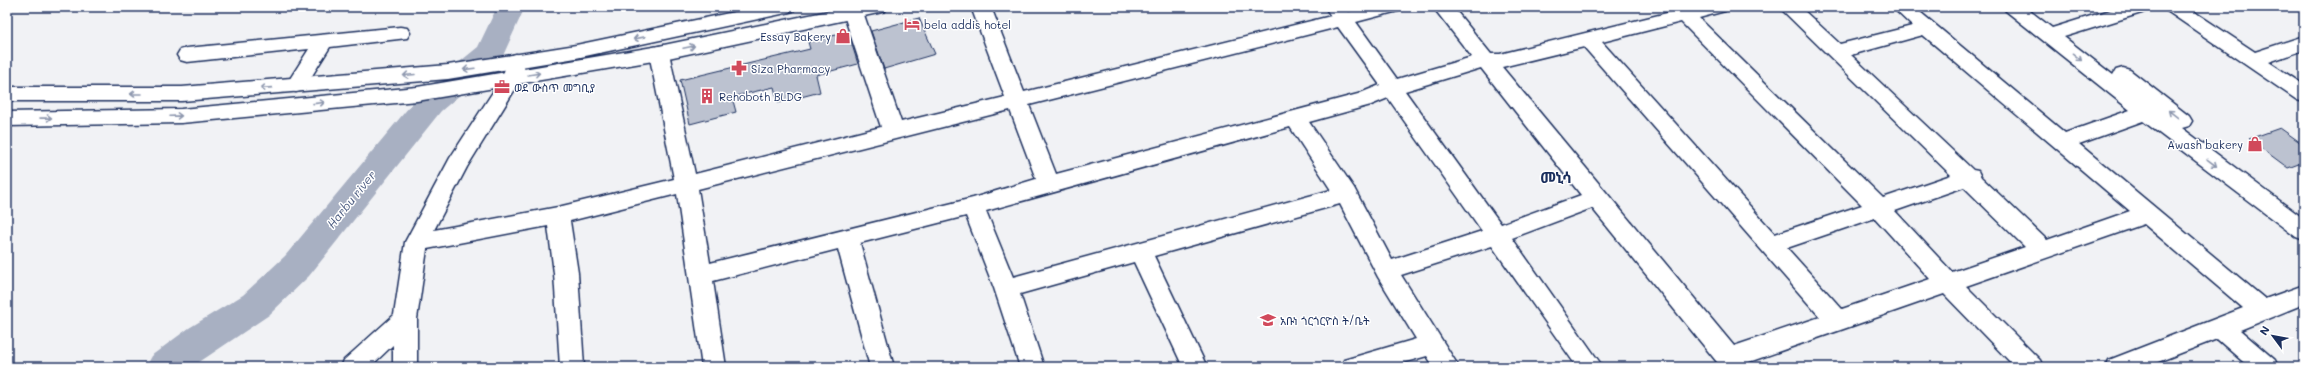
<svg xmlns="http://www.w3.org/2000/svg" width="2311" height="374" viewBox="0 0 2311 374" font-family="Mali,'Noto Sans Ethiopic',sans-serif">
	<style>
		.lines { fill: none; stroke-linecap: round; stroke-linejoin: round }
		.river { fill: #a8b0c2; fill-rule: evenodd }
		.building { fill: #bcc2d0; stroke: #1b2f5e }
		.minor-casing { stroke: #1b2f5e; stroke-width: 3 }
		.major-casing { stroke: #1b2f5e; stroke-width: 3 }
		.minor { fill: #fff; fill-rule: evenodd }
		.major { fill: #fff; fill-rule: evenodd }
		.oneway { stroke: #8d97ae }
		.labels { text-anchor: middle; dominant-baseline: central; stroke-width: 3; stroke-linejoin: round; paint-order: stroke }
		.poi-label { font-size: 11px; fill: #1b2f5e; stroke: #fff; text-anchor: start }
		.water-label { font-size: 12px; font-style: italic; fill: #4c5c81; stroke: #fff }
		.district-label { font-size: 15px; font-weight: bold; fill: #1b2f5e; stroke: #fff }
	</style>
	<rect width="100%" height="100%" fill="#f1f2f5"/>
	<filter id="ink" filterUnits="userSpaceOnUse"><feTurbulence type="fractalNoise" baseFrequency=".025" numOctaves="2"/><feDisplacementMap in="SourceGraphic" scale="8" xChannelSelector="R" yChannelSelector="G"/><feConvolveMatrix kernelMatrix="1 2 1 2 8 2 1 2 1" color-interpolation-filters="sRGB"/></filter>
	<g filter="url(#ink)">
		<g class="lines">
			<path class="river" d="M497 7H525L501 60 441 111 309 276 269 315 192 367H145L151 356 189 328 243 295 285 256 419 95 478 47Z"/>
		</g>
		<path class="building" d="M919 18 935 54 884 69 871 31Z
			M848 32 858 64 816 75 820 92 778 103 774 87 732 97 736 112 690 124 680 80 810 49 808 42Z
			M2280 128 2304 145V162L2288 168 2249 139Z"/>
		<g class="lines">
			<defs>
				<path id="minor" d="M848 7 860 8 863 12 901 122 1005 97 971 7H991L1024 92 1331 16 1326 9 1328 7H1345L1348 12 1366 7H1401L1398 11 1356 22 1397 79 1472 57 1433 7H1453L1491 54H1500L1671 12 1667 7H1728L1725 11 1699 18 1883 198 1951 175 1779 7H1800L1840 44 1912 26 1892 7H1914L2065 133 2130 110 2006 11 2003 7H2025L2052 28 2120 7H2151L2148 11 2064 37 2113 75 2116 70 2123 68 2130 70 2189 116 2192 121 2189 126 2182 128 2304 219V240L2296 237 2143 121 2079 144 2265 299 2304 285V304L2240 330 2275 360 2278 367H2249L2217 339 2145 367H2106L2109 360 2243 308 2144 224 1966 286 2040 360 2043 367H2015L1944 294 1746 363 1748 367H1721L1592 208 1512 238 1603 367H1577L1492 246 1401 275 1459 367H1434L1427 356 1388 367H1341L1344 360 1416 339 1378 277 1340 204 1154 256 1207 367H1183L1134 262 1020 294 1044 367H1020L994 288 966 216 860 243 894 367H870L838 249 713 281 726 367H702L677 194 570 221 578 273 584 367H560L554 273 548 226 427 249 417 319V367H393V345L370 367H341L344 360 394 315 405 242 450 158 502 78 509 56 516 54 523 56 526 61 522 78 467 167 434 230 558 207 674 179 649 53 652 48 659 46 666 48 669 53 695 174 881 127 843 12ZM1681 22 1862 205 1775 234 1602 42ZM1338 27 1380 85 1358 94 1056 174 1029 105ZM1923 35 2130 211 2047 240 1981 177 1978 171 1973 170 1851 55ZM1584 47 1820 317 1734 346 1502 67ZM1481 68 1581 195 1501 224 1405 91ZM1388 98 1482 231 1392 260 1354 188 1309 122 1371 105ZM1010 110 1036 179 973 198 710 263 698 189ZM1290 127 1331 190 1013 277 986 211ZM1964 187 2025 247 1952 272 1895 211ZM1875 218 1930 279 1842 309 1787 248Z
					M2164 7H2187L2255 52 2304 36V50L2269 62 2304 85V102L2297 100 2167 11Z
					M400 27 407 28 410 33 407 38 330 47 303 90 296 92 289 90 286 85 309 49 187 62 180 60 177 55 180 50 187 48Z"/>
				<path id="major" d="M758 7H796L793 11 786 13 576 58 448 79 182 101H7V87H182L448 65 576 45Z
					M848 7H888L885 11 878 13 659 60 417 101 181 123 7 126V112L181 109 417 87 659 46Z"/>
			</defs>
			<use href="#minor" class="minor-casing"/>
			<use href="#major" class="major-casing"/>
			<use href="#minor" class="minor"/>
			<use href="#major" class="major"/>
		</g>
		<defs><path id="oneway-shaft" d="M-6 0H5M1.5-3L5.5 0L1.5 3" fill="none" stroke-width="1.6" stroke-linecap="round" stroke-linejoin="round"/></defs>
		<g class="oneway">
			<use href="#oneway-shaft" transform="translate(639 38) rotate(169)"/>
			<use href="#oneway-shaft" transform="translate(689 47) rotate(-12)"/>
			<use href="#oneway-shaft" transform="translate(2077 57) rotate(39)"/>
			<use href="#oneway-shaft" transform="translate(469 69) rotate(173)"/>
			<use href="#oneway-shaft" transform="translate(534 74) rotate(-9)"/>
			<use href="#oneway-shaft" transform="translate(409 75) rotate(175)"/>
			<use href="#oneway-shaft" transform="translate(266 88) rotate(176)"/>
			<use href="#oneway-shaft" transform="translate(136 94) rotate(-180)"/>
			<use href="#oneway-shaft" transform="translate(319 103) rotate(-6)"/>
			<use href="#oneway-shaft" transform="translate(2173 114) rotate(-142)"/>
			<use href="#oneway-shaft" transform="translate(176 116) rotate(-2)"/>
			<use href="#oneway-shaft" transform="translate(46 118) rotate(-1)"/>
			<use href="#oneway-shaft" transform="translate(2212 163) rotate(37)"/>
		</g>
	</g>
	<defs>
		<symbol id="hotel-bare" viewBox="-9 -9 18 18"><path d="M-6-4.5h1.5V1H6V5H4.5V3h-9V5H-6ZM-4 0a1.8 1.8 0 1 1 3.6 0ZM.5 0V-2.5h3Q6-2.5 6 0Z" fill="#d1495b" stroke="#fff" stroke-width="2.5" paint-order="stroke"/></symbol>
		<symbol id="shop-bare" viewBox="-9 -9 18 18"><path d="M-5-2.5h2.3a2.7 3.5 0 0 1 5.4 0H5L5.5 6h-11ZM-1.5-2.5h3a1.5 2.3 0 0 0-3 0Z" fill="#d1495b" stroke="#fff" stroke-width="2.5" paint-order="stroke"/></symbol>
		<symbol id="pharmacy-bare" viewBox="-9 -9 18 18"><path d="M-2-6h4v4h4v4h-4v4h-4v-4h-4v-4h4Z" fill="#d1495b" stroke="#fff" stroke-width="2.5" paint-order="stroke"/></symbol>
		<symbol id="office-bare" viewBox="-9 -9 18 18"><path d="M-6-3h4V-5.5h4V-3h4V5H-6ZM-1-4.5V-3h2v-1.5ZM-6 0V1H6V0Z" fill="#d1495b" stroke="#fff" stroke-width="2.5" paint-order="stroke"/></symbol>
		<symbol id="building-bare" viewBox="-9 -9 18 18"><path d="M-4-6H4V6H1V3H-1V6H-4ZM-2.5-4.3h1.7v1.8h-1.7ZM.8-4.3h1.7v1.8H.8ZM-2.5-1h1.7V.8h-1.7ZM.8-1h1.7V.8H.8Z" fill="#d1495b" stroke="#fff" stroke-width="2.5" paint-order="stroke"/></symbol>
		<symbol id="school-bare" viewBox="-9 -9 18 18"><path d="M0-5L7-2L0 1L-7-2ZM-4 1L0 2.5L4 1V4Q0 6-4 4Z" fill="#d1495b" stroke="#fff" stroke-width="2.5" paint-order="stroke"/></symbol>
	</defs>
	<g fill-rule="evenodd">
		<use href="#hotel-bare" x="901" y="13" width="22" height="22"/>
		<use href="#shop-bare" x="832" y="25" width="22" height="22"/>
		<use href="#pharmacy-bare" x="728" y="57" width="22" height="22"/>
		<use href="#office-bare" x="491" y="76" width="22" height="22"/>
		<use href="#building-bare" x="696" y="85" width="22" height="22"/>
		<use href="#shop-bare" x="2244" y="133" width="22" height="22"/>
		<use href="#school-bare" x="1257" y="309" width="22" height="22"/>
	</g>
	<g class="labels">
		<g class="poi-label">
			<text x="924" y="24">bela addis hotel</text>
			<text x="831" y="36" text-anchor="end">Essay Bakery</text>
			<text x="751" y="68">Siza Pharmacy</text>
			<text x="514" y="87">ወደ ውስጥ መግቢያ</text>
			<text x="719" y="96">Rehoboth BLDG</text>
			<text x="2243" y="144" text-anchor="end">Awash bakery</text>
			<text x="1280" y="320">አቡነ ጎርጎርዮስ ት/ቤት</text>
		</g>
		<g class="water-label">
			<text transform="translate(351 199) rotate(-51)">Harbu river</text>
		</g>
		<g class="district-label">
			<text x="1556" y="177">መኒሳ</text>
		</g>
	</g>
	<rect width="2311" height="374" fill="none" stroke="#fff" stroke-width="24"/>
	<rect x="12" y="12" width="2287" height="350" fill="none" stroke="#1b2f5e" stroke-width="1.5" filter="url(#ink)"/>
	<g transform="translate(2273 336) rotate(302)" stroke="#ffffff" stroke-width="3" paint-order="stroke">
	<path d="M0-3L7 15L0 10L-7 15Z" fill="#1b2f5e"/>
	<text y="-6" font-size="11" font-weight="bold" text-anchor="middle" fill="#1b2f5e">N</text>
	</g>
</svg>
